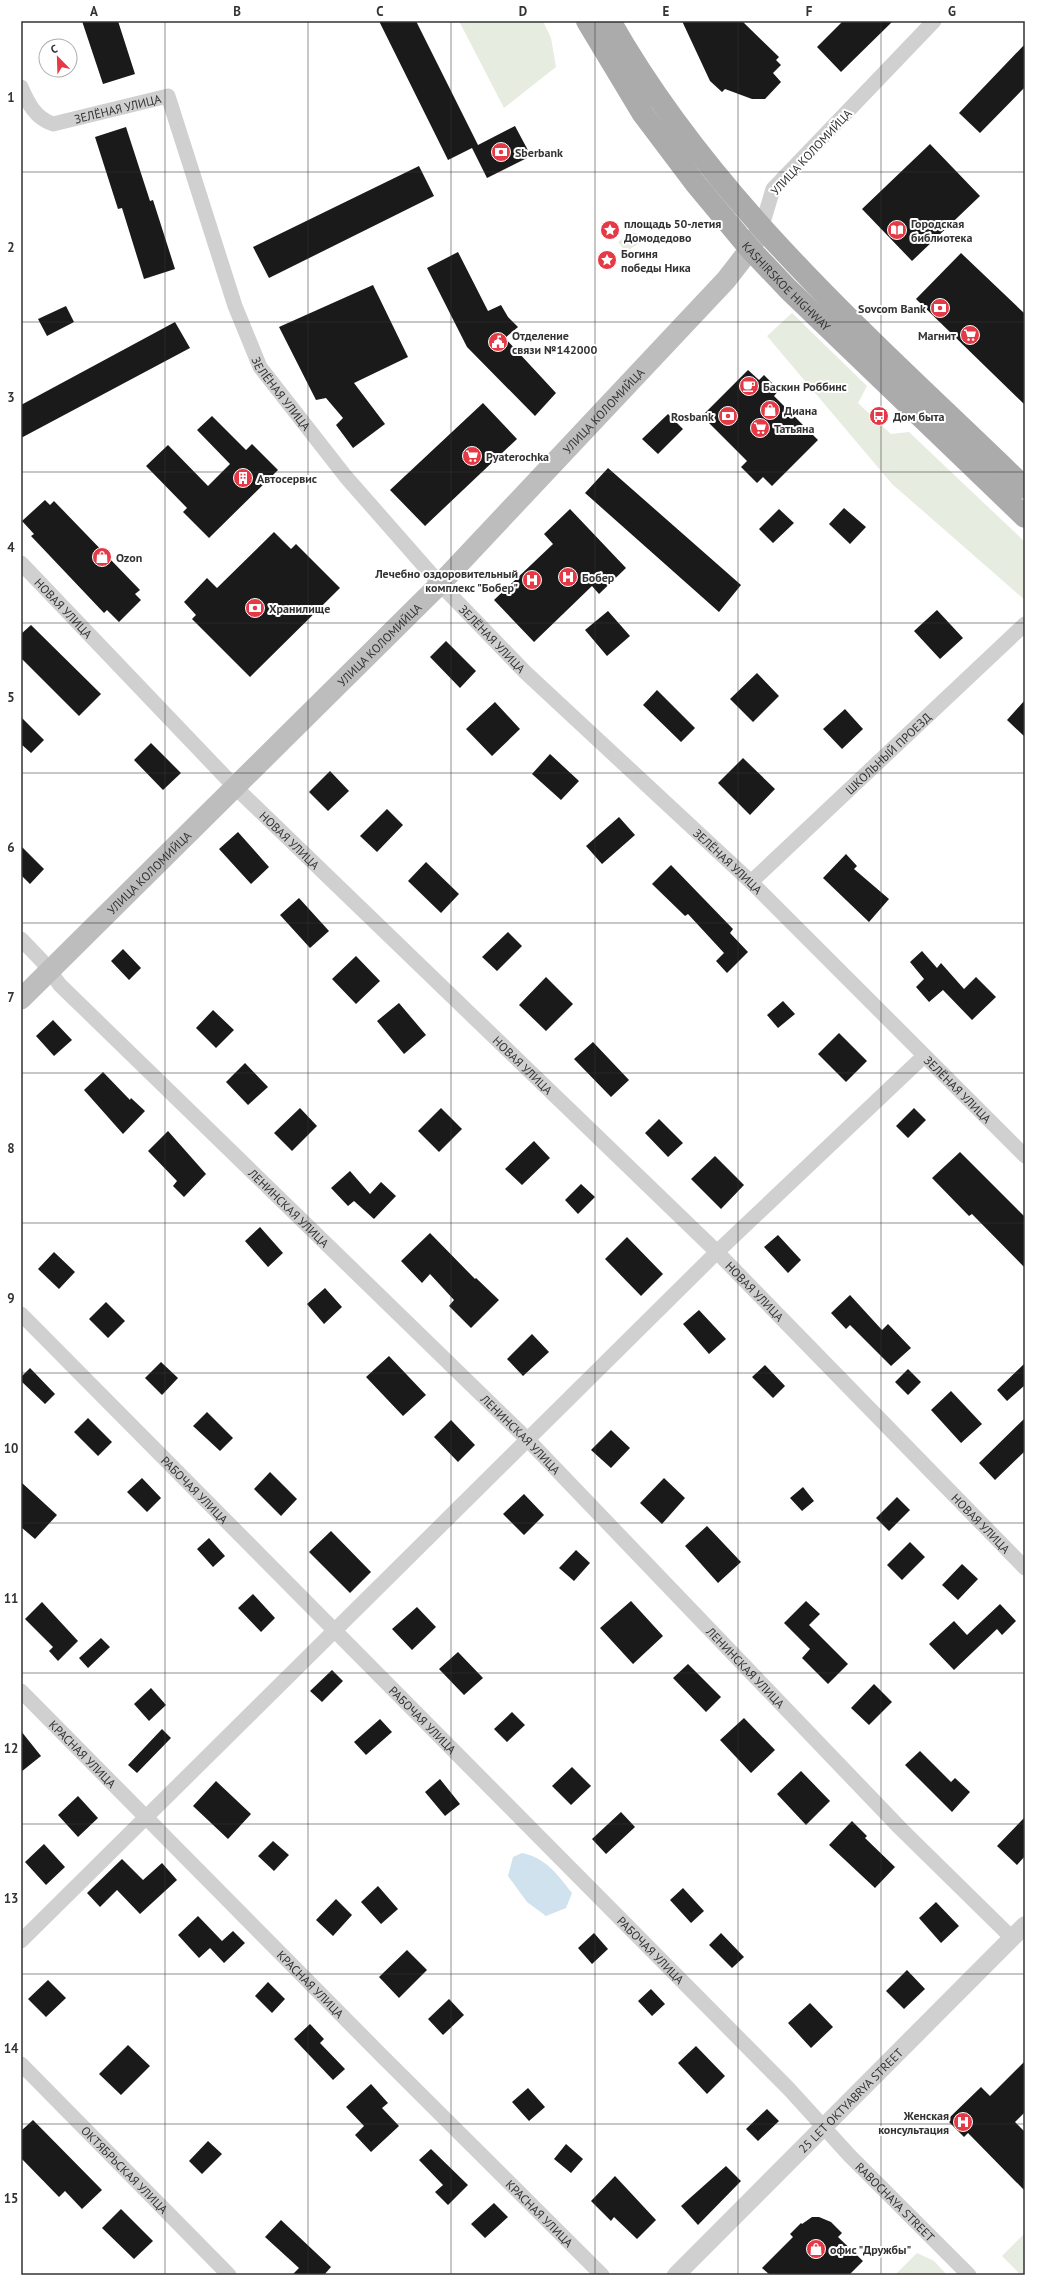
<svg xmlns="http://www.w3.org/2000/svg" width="1046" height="2296" viewBox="0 0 1046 2296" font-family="'PT Sans',sans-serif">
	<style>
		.green { fill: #e6ecdf }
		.water { fill: #cfe2ee }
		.building { fill: #1a1a1a }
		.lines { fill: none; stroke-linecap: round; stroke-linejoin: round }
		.minor { stroke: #d0d0d0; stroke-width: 15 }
		.tertiary { stroke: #d0d0d0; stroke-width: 18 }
		.secondary { stroke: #bdbdbd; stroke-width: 21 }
		.primary { stroke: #ababab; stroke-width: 22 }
		.grid { fill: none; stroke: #333; stroke-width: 1; stroke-opacity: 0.55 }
		.labels { text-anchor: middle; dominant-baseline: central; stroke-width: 4; stroke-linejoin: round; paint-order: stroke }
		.street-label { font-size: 12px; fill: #333; stroke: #fff }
		.poi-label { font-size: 12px; font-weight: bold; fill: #333; stroke: #fff; text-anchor: start }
		.neatline { fill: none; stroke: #333; stroke-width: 1.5 }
		.grid-label { font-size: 13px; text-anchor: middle; font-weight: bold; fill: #333 }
	</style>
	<rect width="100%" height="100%" fill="#fff"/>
	<path class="green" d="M459 21H543L551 38 556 67 504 108Z
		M632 232 648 237 626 252 618 242Z
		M792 313 867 386 858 403 891 434 909 432 1025 542V600L892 484 767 336Z
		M1025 2233V2275H1021L1002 2256Z
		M917 2253 934 2261 947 2275H895Z"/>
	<path class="water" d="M522 1853C545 1857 558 1875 572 1893L566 1908 546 1916 527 1902 508 1876 513 1857Z"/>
	<path class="building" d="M82 21H118L135 74 103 84Z
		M379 21H416L478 145 515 126 531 156 487 178 472 148 448 160Z
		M682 21H742L779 57 776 60 781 65 773 73 781 82 765 99H752L725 89 722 92 710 81Z
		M843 21H893L841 72 817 47Z
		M1025 44V87L980 133 959 113Z
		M126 127 150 201 153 200 175 269 144 279 122 208 118 209 95 137Z
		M930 144 980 196 912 261 862 209Z
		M419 166 434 196 269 278 253 247Z
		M458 252 488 311 501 305 508 317 518 327 505 338 556 393 535 416 467 347 427 268Z
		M961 253 1025 314V405L916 299Z
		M373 285 408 357 354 383 385 424 353 448 336 425 343 418 326 398 316 400 279 327Z
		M66 306 74 322 47 336 38 319Z
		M175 322 190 348 21 438V405Z
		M748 370 759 380 764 375 779 390 774 396 818 440 772 486 763 477 757 483 741 467 747 461 702 416Z
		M483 403 517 439 425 526 390 490Z
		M668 414 683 429 658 454 642 439Z
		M212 416 246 450 252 444 278 470 209 538 183 512 187 508 146 466 168 445 208 486 230 464 197 430Z
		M608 468 741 585 719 612 585 493Z
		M45 500 50 505 54 501 140 590 135 594 141 600 119 622 107 610 104 613 31 536 34 534 22 521Z
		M844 508 866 527 850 544 829 524Z
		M570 509 626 568 599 594 592 586 534 642 494 600 553 544 544 534Z
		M779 509 794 523 773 543 759 529Z
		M274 532 291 549 296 544 340 588 250 677 192 619 196 615 184 602 207 578 217 588Z
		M937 610 963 638 940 659 914 631Z
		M608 611 630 636 607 656 585 630Z
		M31 625 101 694 79 716 21 658V634Z
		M446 641 476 671 460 688 430 657Z
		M757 673 779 696 753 722 730 699Z
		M657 690 695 728 681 742 643 705Z
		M1025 700V737L1007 720Z
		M495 702 520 729 492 756 466 729Z
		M845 709 863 729 842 749 823 729Z
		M21 717 44 740 31 753 21 744Z
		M151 743 181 773 163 790 134 760Z
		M550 754 579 781 561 800 532 774Z
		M743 758 775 789 750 815 718 783Z
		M330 771 349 791 328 811 309 792Z
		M387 809 403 825 377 852 360 836Z
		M619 817 635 835 602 864 586 846Z
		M238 832 269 867 251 884 219 849Z
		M21 846 44 869 30 884 21 875Z
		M846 854 857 866 854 869 889 899 869 922 823 878Z
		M426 862 459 894 441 913 408 881Z
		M671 865 733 929 730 933 748 952 727 973 716 961 724 953 688 914 685 916 652 884Z
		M299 898 329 931 310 948 280 915Z
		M508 932 522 946 497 971 482 957Z
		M123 949 141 968 129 980 111 961Z
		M922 951 937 968 941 963 964 989 976 977 996 997 972 1020 943 990 929 1002 916 987 924 979 910 962Z
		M356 956 380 981 356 1004 332 979Z
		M546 977 573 1004 546 1031 519 1005Z
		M783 1001 795 1014 778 1028 767 1015Z
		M399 1003 426 1035 404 1054 377 1021Z
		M213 1010 234 1030 216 1048 196 1028Z
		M53 1020 72 1040 54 1056 36 1036Z
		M839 1033 867 1061 846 1082 818 1054Z
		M593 1042 629 1080 611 1097 574 1059Z
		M245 1063 268 1087 248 1105 226 1082Z
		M103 1072 130 1100 131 1098 145 1111 123 1134 84 1090Z
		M300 1108 317 1126 292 1151 274 1133Z
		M441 1108 462 1129 439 1152 418 1131Z
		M914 1108 926 1120 908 1138 896 1126Z
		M659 1119 683 1143 668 1157 645 1133Z
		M168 1131 206 1174 184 1197 173 1186 177 1181 148 1151Z
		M534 1141 550 1158 522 1185 505 1169Z
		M960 1152 1025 1217V1268L972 1214 969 1216 932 1178Z
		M715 1156 744 1185 721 1209 691 1179Z
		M350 1171 370 1194 381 1182 396 1196 374 1219 354 1201 348 1206 331 1188Z
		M581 1184 595 1197 578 1214 565 1200Z
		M260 1227 283 1253 268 1267 245 1241Z
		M430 1233 475 1279 476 1278 499 1300 471 1328 449 1306 454 1300 430 1274 422 1283 401 1261Z
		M778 1235 801 1260 788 1273 764 1247Z
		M627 1237 663 1274 641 1296 605 1259Z
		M54 1252 75 1272 59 1289 38 1269Z
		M325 1288 342 1307 324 1324 307 1304Z
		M850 1295 882 1330 888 1324 911 1348 891 1366 850 1325 846 1329 831 1313Z
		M106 1302 125 1321 108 1338 89 1319Z
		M699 1310 726 1339 709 1354 683 1324Z
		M532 1334 549 1352 523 1376 507 1359Z
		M389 1356 426 1395 403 1416 366 1377Z
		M161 1362 178 1378 162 1395 145 1378Z
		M1025 1363V1385L1007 1401 997 1390Z
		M765 1365 785 1386 773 1398 752 1377Z
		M30 1368 55 1394 45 1404 21 1381V1377Z
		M908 1369 921 1382 908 1395 895 1382Z
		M951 1391 982 1424 961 1443 931 1410Z
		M207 1412 233 1438 220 1451 193 1426Z
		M88 1418 112 1442 98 1456 74 1432Z
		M1025 1418V1451L995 1480 979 1463Z
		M451 1420 475 1445 458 1462 434 1437Z
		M611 1430 630 1448 611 1468 591 1450Z
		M270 1472 297 1499 281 1516 254 1489Z
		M142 1478 161 1498 147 1512 127 1492Z
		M664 1478 685 1498 662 1524 640 1503Z
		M21 1482 57 1515 35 1539 21 1527Z
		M803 1487 814 1501 802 1511 790 1498Z
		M524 1494 544 1515 524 1535 503 1514Z
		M897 1497 910 1510 889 1531 876 1518Z
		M707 1526 741 1562 718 1583 685 1546Z
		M331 1531 371 1572 350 1593 309 1552Z
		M209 1538 225 1556 213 1567 197 1549Z
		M910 1542 925 1557 902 1580 887 1565Z
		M576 1550 590 1563 574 1581 559 1568Z
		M962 1564 978 1579 958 1600 942 1585Z
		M253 1594 275 1618 261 1632 238 1608Z
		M631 1601 663 1636 633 1664 600 1628Z
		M806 1601 820 1614 809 1625 848 1664 828 1684 802 1658 810 1649 784 1623Z
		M42 1602 78 1641 58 1661 49 1651 53 1647 25 1619Z
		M1000 1604 1016 1621 1002 1635 997 1629 954 1670 929 1644 954 1621 967 1635Z
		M417 1607 436 1627 412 1650 392 1629Z
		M101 1638 110 1647 88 1668 79 1658Z
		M458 1652 483 1678 464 1695 439 1669Z
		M688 1664 721 1697 706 1712 673 1678Z
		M332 1670 343 1681 322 1702 310 1691Z
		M874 1684 892 1702 869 1725 851 1708Z
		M151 1688 166 1705 149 1721 134 1704Z
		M512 1712 525 1725 507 1742 494 1729Z
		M744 1718 775 1750 751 1773 720 1740Z
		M380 1719 392 1732 366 1755 354 1742Z
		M162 1729 171 1738 137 1773 128 1765Z
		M21 1731 41 1756 21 1772Z
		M920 1751 951 1782 955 1778 970 1792 952 1812 905 1765Z
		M572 1767 591 1786 571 1805 552 1786Z
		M801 1771 830 1801 806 1825 777 1794Z
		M440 1779 460 1804 445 1816 425 1792Z
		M216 1781 251 1814 228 1839 193 1806Z
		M78 1796 98 1818 78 1837 58 1815Z
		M621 1812 635 1827 606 1854 592 1839Z
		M1025 1817V1856L1017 1865 997 1846Z
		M852 1821 867 1836 865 1838 895 1867 875 1888 829 1845Z
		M273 1841 289 1855 274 1871 258 1856Z
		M44 1844 65 1867 46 1885 25 1862Z
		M122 1859 143 1880 162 1863 177 1880 140 1914 117 1890 100 1907 87 1893Z
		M378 1886 398 1909 381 1924 361 1902Z
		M683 1888 704 1911 691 1923 670 1900Z
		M336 1899 352 1915 333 1936 316 1920Z
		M936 1902 959 1926 941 1943 919 1918Z
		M198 1916 222 1941 233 1931 245 1943 224 1963 210 1948 199 1958 178 1935Z
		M594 1933 608 1949 592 1964 578 1948Z
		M721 1933 744 1957 732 1968 709 1945Z
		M407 1950 427 1970 399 1998 379 1977Z
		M907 1970 925 1989 904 2009 886 1991Z
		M48 1980 66 1998 46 2017 28 1999Z
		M268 1982 285 1999 272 2013 255 1996Z
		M651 1989 665 2004 652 2016 638 2001Z
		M449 1999 464 2015 443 2035 428 2019Z
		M810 2003 833 2027 811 2048 788 2023Z
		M310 2024 324 2039 320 2043 345 2069 333 2080 294 2039Z
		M128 2045 150 2066 121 2095 99 2074Z
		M696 2046 725 2076 707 2094 678 2063Z
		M1025 2061V2112L1015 2122 1025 2132V2191L968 2133 964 2137 947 2120 981 2087 990 2096Z
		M371 2084 388 2103 382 2108 399 2126 371 2152 355 2135 364 2126 346 2107Z
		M528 2088 545 2107 529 2121 512 2102Z
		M767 2109 779 2121 758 2141 746 2129Z
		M33 2120 102 2190 82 2209 65 2191 59 2197 21 2158V2131Z
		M208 2141 222 2154 202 2174 189 2161Z
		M566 2144 583 2159 571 2173 554 2159Z
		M431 2149 468 2185 448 2205 435 2192 443 2185 419 2160Z
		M726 2166 741 2181 698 2225 681 2206Z
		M615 2176 656 2220 637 2239 614 2217 611 2221 591 2201Z
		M494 2203 508 2217 485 2238 471 2224Z
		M121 2209 153 2241 134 2259 102 2228Z
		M812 2217H819L831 2222 842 2233 838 2237 863 2261 849 2275H770L762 2268 793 2237 790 2234 801 2223 802 2224Z
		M281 2220 331 2267 324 2275H292L299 2268 265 2237Z"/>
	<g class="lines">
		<g class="minor">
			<path id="s1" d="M21 87C28 103 35 118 53 124L168 96 235 306 260 367 346 477 440 584 525 672 751 882 1025 1156"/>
			<path d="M761 229 773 189 934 21"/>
			<path id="s2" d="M21 563 234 786 717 1252 1025 1568"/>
			<path id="s3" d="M751 882 1025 624"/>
			<path id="s4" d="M21 939 42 961 60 985 528 1440 901 1829 1012 1938"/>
			<path id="s5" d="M21 1314 789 2089 850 2156 969 2275"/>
			<path id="s6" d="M21 1691 382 2056 602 2275"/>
			<path d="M21 1941 717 1252 924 1056"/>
			<path id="s7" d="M21 2064 229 2275"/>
		</g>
		<path class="tertiary" id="s8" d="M676 2275 1025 1925"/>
		<path class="secondary" id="s9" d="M21 999 440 584 726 280 750 249 761 229"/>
		<g class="primary">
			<path id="s10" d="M587 21 643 114 695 183 750 249 788 289 1025 517"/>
			<path d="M610 21C714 205 875 342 1025 488"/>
		</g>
	</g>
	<path class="grid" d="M165 21V2275M308 21V2275M451 21V2275M595 21V2275M738 21V2275M881 21V2275M21 172H1025M21 322H1025M21 472H1025M21 623H1025M21 773H1025M21 923H1025M21 1073H1025M21 1223H1025M21 1373H1025M21 1523H1025M21 1673H1025M21 1824H1025M21 1974H1025M21 2124H1025"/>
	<defs>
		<symbol id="bank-disc" viewBox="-11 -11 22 22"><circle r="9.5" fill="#e63946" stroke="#fff"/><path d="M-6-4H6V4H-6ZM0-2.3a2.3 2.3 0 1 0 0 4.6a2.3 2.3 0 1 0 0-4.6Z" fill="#fff"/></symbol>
		<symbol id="sight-disc" viewBox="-11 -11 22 22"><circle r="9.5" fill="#e63946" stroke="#fff"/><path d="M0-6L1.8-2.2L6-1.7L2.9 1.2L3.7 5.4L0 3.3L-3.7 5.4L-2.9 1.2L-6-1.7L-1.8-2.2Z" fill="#fff"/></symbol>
		<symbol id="library-disc" viewBox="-11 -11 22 22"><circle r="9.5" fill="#e63946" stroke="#fff"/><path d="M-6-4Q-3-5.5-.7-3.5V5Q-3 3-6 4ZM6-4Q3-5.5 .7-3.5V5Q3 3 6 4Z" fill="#fff"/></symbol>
		<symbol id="supermarket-disc" viewBox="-11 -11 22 22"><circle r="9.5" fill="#e63946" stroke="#fff"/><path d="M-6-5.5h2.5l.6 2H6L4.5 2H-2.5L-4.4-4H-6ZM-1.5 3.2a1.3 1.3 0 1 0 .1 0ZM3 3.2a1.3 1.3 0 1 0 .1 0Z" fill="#fff"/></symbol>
		<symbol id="civic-disc" viewBox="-11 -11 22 22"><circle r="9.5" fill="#e63946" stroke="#fff"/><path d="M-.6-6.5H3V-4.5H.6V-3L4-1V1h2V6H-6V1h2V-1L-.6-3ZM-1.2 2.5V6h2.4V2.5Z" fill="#fff"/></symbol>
		<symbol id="cafe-disc" viewBox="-11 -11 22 22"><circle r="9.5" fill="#e63946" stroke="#fff"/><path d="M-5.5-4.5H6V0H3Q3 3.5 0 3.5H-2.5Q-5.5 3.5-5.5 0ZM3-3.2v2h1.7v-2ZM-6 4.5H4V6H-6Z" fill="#fff"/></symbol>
		<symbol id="shop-disc" viewBox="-11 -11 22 22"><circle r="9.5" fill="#e63946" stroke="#fff"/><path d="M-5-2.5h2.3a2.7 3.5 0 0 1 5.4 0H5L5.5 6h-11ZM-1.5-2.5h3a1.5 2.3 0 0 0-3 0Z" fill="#fff"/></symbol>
		<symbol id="bus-disc" viewBox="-11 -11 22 22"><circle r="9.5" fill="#e63946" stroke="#fff"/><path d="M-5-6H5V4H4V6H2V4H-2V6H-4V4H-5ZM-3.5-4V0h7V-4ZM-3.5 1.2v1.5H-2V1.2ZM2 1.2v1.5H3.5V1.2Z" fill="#fff"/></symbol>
		<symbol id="building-disc" viewBox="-11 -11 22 22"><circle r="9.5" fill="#e63946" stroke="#fff"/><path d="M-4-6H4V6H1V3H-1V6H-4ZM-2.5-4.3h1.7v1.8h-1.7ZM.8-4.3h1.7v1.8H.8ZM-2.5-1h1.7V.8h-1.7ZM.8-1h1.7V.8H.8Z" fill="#fff"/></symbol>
		<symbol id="hospital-disc" viewBox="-11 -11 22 22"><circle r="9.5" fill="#e63946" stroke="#fff"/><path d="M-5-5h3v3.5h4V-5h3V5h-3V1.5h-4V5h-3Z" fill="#fff"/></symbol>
	</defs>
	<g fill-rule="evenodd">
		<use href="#bank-disc" x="490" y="141" width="22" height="22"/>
		<use href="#sight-disc" x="599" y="219" width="22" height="22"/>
		<use href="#library-disc" x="886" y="219" width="22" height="22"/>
		<use href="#sight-disc" x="596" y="249" width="22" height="22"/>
		<use href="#bank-disc" x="929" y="297" width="22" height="22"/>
		<use href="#supermarket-disc" x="959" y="324" width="22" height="22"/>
		<use href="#civic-disc" x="487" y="331" width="22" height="22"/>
		<use href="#cafe-disc" x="738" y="375" width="22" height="22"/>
		<use href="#shop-disc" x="759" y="399" width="22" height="22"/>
		<use href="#bank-disc" x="717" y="405" width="22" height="22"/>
		<use href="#bus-disc" x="868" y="405" width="22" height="22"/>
		<use href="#supermarket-disc" x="749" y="417" width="22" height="22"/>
		<use href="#supermarket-disc" x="461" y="445" width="22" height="22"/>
		<use href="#building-disc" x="232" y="467" width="22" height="22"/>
		<use href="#shop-disc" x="91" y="546" width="22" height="22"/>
		<use href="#hospital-disc" x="557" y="566" width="22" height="22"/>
		<use href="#hospital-disc" x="521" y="569" width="22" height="22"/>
		<use href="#bank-disc" x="244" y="597" width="22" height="22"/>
		<use href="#hospital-disc" x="952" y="2111" width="22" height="22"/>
		<use href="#shop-disc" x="805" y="2238" width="22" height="22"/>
	</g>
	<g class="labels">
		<g class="street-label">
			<text stroke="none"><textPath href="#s1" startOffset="117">ЗЕЛЁНАЯ УЛИЦА</textPath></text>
			<text transform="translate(811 152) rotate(-47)">УЛИЦА КОЛОМИЙЦА</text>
			<text stroke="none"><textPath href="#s10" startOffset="333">KASHIRSKOE HIGHWAY</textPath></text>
			<text stroke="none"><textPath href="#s1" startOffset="489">ЗЕЛЁНАЯ УЛИЦА</textPath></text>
			<text stroke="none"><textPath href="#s9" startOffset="828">УЛИЦА КОЛОМИЙЦА</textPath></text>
			<text stroke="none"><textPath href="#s2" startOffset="62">НОВАЯ УЛИЦА</textPath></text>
			<text stroke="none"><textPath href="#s1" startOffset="813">ЗЕЛЁНАЯ УЛИЦА</textPath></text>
			<text stroke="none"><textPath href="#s9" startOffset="504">УЛИЦА КОЛОМИЙЦА</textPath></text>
			<text stroke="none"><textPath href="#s3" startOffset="188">ШКОЛЬНЫЙ ПРОЕЗД</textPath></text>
			<text stroke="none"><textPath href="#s2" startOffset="386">НОВАЯ УЛИЦА</textPath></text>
			<text stroke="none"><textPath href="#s1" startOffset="1137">ЗЕЛЁНАЯ УЛИЦА</textPath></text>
			<text stroke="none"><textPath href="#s9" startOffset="180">УЛИЦА КОЛОМИЙЦА</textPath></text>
			<text stroke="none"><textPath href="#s2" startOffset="710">НОВАЯ УЛИЦА</textPath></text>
			<text stroke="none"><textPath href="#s1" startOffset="1461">ЗЕЛЁНАЯ УЛИЦА</textPath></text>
			<text stroke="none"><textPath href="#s4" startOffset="380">ЛЕНИНСКАЯ УЛИЦА</textPath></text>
			<text stroke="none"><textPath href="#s2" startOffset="1034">НОВАЯ УЛИЦА</textPath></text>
			<text stroke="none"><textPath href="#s4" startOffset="704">ЛЕНИНСКАЯ УЛИЦА</textPath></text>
			<text stroke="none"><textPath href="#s5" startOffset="247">РАБОЧАЯ УЛИЦА</textPath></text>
			<text stroke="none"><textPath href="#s2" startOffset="1358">НОВАЯ УЛИЦА</textPath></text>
			<text stroke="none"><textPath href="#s4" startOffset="1028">ЛЕНИНСКАЯ УЛИЦА</textPath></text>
			<text stroke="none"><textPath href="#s5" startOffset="571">РАБОЧАЯ УЛИЦА</textPath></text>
			<text stroke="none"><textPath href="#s6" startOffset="88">КРАСНАЯ УЛИЦА</textPath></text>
			<text stroke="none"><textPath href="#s5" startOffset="895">РАБОЧАЯ УЛИЦА</textPath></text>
			<text stroke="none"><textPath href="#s6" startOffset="412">КРАСНАЯ УЛИЦА</textPath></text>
			<text stroke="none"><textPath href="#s8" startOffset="247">25 LET OKTYABRYA STREET</textPath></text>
			<text stroke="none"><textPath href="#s7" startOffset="148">ОКТЯБРЬСКАЯ УЛИЦА</textPath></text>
			<text stroke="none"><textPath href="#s5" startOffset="1246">RABOCHAYA STREET</textPath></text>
			<text stroke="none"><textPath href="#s6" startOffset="736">КРАСНАЯ УЛИЦА</textPath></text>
		</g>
		<g class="poi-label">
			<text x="515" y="152">Sberbank</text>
			<text x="624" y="223">площадь 50-летия<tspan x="624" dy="14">Домодедово</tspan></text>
			<text x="911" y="223">Городская<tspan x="911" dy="14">библиотека</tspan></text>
			<text x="621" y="253">Богиня<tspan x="621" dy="14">победы Ника</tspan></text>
			<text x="926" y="308" text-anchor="end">Sovcom Bank</text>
			<text x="512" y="335">Отделение<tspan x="512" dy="14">связи №142000</tspan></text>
			<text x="956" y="335" text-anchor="end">Магнит</text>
			<text x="763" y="386">Баскин Роббинс</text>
			<text x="784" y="410">Диана</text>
			<text x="714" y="416" text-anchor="end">Rosbank</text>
			<text x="893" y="416">Дом быта</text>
			<text x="774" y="428">Татьяна</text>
			<text x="486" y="456">Pyaterochka</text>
			<text x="257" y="478">Автосервис</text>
			<text x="116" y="557">Ozon</text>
			<text x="518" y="573" text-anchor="end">Лечебно оздоровительный<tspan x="518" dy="14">комплекс "Бобер"</tspan></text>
			<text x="582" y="577">Бобер</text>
			<text x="269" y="608">Хранилище</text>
			<text x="949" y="2115" text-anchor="end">Женская<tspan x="949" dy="14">консультация</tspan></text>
			<text x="830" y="2249">офис "Дружбы"</text>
		</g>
	</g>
	<rect width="1046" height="2296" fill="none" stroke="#ffffff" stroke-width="44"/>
	<g transform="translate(58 58) rotate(337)"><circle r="19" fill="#ffffff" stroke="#adadad"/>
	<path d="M0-3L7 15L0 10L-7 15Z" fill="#e63946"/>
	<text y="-6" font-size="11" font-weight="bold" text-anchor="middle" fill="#333333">С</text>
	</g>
	<rect x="22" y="22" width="1002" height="2252" class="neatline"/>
	<g class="grid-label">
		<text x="94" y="16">A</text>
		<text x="237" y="16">B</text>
		<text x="380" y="16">C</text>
		<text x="523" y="16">D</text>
		<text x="666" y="16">E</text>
		<text x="809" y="16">F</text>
		<text x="952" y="16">G</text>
		<text x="11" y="102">1</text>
		<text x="11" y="252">2</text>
		<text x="11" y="402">3</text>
		<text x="11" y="552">4</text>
		<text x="11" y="702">5</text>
		<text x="11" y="852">6</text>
		<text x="11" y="1002">7</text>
		<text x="11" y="1153">8</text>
		<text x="11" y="1303">9</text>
		<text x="11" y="1453">10</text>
		<text x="11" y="1603">11</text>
		<text x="11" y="1753">12</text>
		<text x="11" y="1903">13</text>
		<text x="11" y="2053">14</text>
		<text x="11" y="2203">15</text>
	</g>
</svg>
